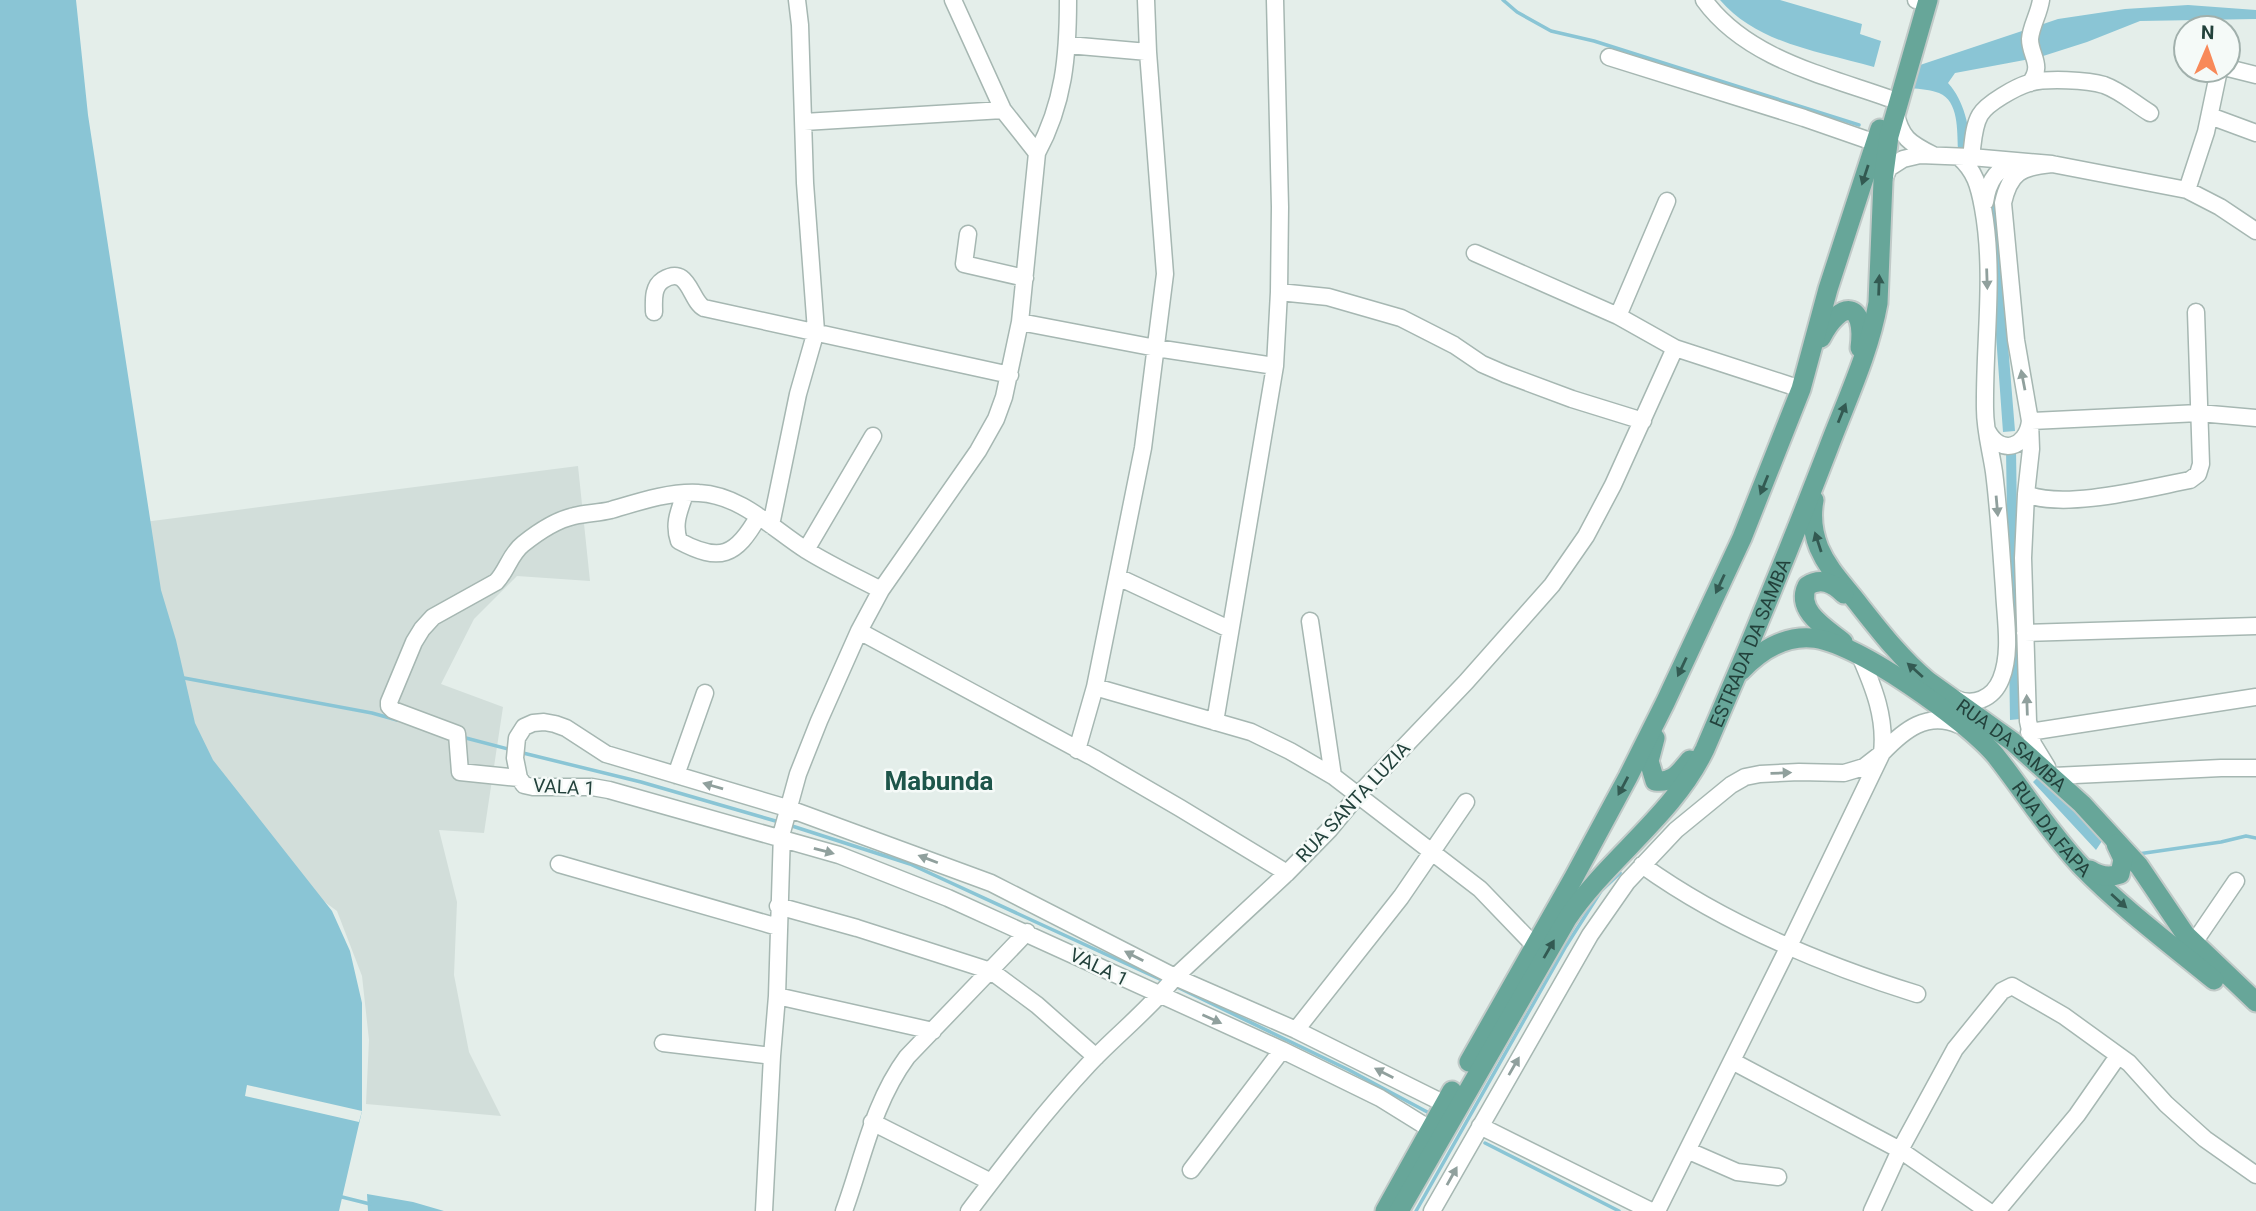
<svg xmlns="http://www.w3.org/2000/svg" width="2256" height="1211" viewBox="0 0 2256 1211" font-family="Roboto,sans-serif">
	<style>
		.built { fill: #d2deda }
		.water { fill: #8ac5d5 }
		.pier { fill: #e4eeea }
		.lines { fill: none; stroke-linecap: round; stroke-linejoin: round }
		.stream { stroke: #8ac5d5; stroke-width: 3.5 }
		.minor-casing { stroke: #a6b7b2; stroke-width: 19 }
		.major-casing { stroke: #c1cac8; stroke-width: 23 }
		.minor { stroke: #fff; stroke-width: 16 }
		.major { stroke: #67a699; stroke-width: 19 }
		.oneway { fill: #335a52 }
		.oneway2 { fill: #90a09d }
		.labels { text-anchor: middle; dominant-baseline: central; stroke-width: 5; stroke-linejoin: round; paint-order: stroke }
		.street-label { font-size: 19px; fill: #22413b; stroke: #f5faf8 }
		.district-label { font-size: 26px; font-weight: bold; fill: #1d554a; stroke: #f5faf8 }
	</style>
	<rect width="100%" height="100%" fill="#e4eeea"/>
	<path class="built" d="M578 466 590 581 517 576 474 619 441 684 503 707 484 833 439 830 457 902 454 975 469 1052 501 1116 366 1104 369 1040 362 976 337 911 227 830 121 525Z"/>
	<path class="water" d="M0 0H76L88 115 161 590 176 640 195 723 213 760 332 911 350 951 362 1003V1111L339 1211H0Z
		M1720 0H1780L1862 24 1860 34 1881 41 1874 67C1821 52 1758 44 1720 0Z
		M2188 5 2256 10V19L2140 21 2087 42 2040 57 1955 73 1948 83C1965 102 1968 125 1972 150L1958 149C1957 131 1959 101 1939 93 1931 90 1920 89 1911 88L1920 65 2058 19 2125 9Z
		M1996 196 2015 431 2003 432 1986 197Z
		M2006 449H2016L2020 719 2010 720Z
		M2041 774 2104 838 2096 850 2033 782Z
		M367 1194 413 1202 444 1211H368Z"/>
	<path class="pier" d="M247 1085 362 1111 359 1122 245 1096Z"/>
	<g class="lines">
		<path class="stream" d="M1503 0 1517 12 1551 31 1594 41 1859 125
			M184 678 372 713 397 720
			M462 737 512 750
			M519 752 641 782 779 822
			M789 825 910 864 1166 982
			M2138 854 2221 842 2246 836 2256 838
			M1173 985 1349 1070 1431 1114
			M1485 1143 1619 1211
			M342 1197 370 1204
			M1416 1211 1566 946 1601 891 1620 873"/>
		<defs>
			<path id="minor" d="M1704 0C1746 58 1823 75 1888 98
				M1916 0H1917
				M1068 45 1148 52
				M1609 57 1804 118 1876 143
				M2228 68 2256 75
				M2030 83C2044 65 2030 56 2030 39 2031 26 2039 14 2041 0
				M1895 111C1901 138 1909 143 1933 155
				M2210 116 2256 133
				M804 122 1003 110
				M1037 153C1064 103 1068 56 1068 0
				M1971 157C1973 144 1973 127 1980 115 1987 103 2016 87 2029 83 2046 78 2088 80 2104 85 2121 91 2135 104 2150 113
				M1884 179 1889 168 1903 159 1920 155 1971 157 2052 164 2187 190 2220 207 2256 231
				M2187 190 2206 132 2219 70
				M1985 202C1988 182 1996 167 2017 163
				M968 234 964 264 1025 278
				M1475 253 1618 316 1675 348 1801 389
				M1279 292 1328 297 1401 318 1454 345 1482 364 1505 374 1572 399 1643 421
				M654 312C654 302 652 287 663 280 689 264 690 301 704 308L1010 375
				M1618 316 1667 201
				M1020 322 1156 348 1275 366
				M1987 430C2000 456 2027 448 2030 421L2199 413 2256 418
				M685 494C679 511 673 524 679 541 720 563 736 556 758 517
				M2026 494C2065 510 2148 488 2190 480L2198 474 2201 464 2196 312
				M771 525 798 394 816 331 805 183 800 25 797 0
				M806 550 873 436
				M1118 577 1229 629
				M1310 621 1333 776
				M859 631 1094 758 1180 808 1287 873
				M2025 633 2256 626
				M1860 656C1874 688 1886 718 1882 753
				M1095 687 1251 732 1290 751 1333 776 1480 889 1534 945
				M1954 698C1973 707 1993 699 2001 679 2012 652 2005 617 2004 589 2001 550 1999 511 1994 472 1991 451 1985 431 1985 409 1984 342 1995 274 1983 208 1979 186 1975 171 1959 157
				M1215 722 1275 366 1279 292 1280 207 1275 0
				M2029 732 2256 697
				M1077 750 1095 687 1143 448 1165 274 1148 52 1146 0
				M2047 767 2033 744 2028 721 2023 558 2026 494 2031 449 2030 421 2016 340 2003 203C2010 172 2021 167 2052 164
				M676 775 705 693
				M2054 776 2221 768H2256
				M519 778 460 772 457 734 393 710 389 706V702L414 642 422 629 433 617 496 582C507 571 510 554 523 544 538 532 556 520 574 516 586 513 599 513 611 510 638 502 671 491 699 493 741 495 773 529 806 550 830 565 856 577 881 590
				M559 864 778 927
				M1642 865C1724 924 1821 964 1917 994
				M778 906 857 928 991 971 1037 1005 1096 1057
				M2193 944 2236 881
				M777 996 933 1031
				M1296 1030 1401 897 1466 802
				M663 1043 772 1056
				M1732 1061 1900 1150 1988 1211
				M872 1122 991 1182
				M1480 1126 1651 1211
				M1430 1129 1380 1098 1282 1050 948 898 839 855 609 790 592 787H533L524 785 519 778 515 758 517 738 524 727 533 723 544 722 555 724 566 728 606 754 787 808 991 883 1175 977 1296 1030 1445 1104
				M1689 1151 1737 1172 1778 1177
				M1191 1170 1282 1050
				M764 1211 772 1056 777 996 782 832 798 774 819 721 859 631 881 590 978 451 996 419 1004 397 1020 322 1037 153 1003 110 953 0
				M844 1211C863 1159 873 1103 907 1057L1027 932
				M969 1211C1007 1161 1045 1111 1088 1065 1116 1035 1149 1010 1175 977L1287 873 1330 829 1358 795 1466 682 1552 585 1586 536 1613 485 1675 348
				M1432 1211 1590 935 1627 882 1676 830 1731 785 1745 777 1760 774 1799 772 1844 773 1864 767 1882 753
				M1657 1211 1789 946 1882 753C1904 730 1927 711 1959 725
				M1872 1211 1900 1150 1955 1049 2002 991 2012 986 2064 1016 2129 1063 2166 1104 2205 1139 2256 1175
				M1997 1211 2077 1115 2118 1056"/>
			<g id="major">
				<path d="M1821 338C1841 299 1866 301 1860 348"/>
				<path id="s1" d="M1814 500C1811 516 1813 533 1819 548 1827 567 1840 581 1853 597 1876 626 1899 657 1928 681L2013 742 2082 804 2139 866 2185 934 2256 1002"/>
				<path d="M1843 642C1827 629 1795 611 1807 586 1821 577 1833 583 1844 594"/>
				<path id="s2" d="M1741 671C1760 651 1783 636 1811 638 1855 640 1968 722 1996 756 2025 793 2049 832 2081 866 2122 908 2169 943 2214 980"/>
				<path d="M1655 738 1649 761 1655 781C1673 783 1679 773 1690 760"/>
				<path d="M2090 870C2099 876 2109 878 2120 874L2123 859 2116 844"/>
				<path d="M1469 1062 1573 879 1628 777 1665 703 1742 538 1801 389 1828 289 1880 129"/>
				<path d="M1385 1211 1452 1091"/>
				<path id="s3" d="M1399 1211 1567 919C1608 858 1673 816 1705 749 1748 650 1789 550 1828 449 1846 401 1869 354 1878 303L1883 181 1889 136 1928 0"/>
			</g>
		</defs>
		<use href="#minor" class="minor-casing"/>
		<use href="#major" class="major-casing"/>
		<use href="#minor" class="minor"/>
		<use href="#major" class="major"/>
	</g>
	<defs><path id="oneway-solid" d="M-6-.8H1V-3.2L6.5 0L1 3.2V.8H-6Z" transform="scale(1.75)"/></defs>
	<g class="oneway">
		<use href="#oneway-solid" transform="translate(1865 175) rotate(108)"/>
		<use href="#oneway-solid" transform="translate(1879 285) rotate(-88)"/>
		<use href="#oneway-solid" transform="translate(1842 413) rotate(-68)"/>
		<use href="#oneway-solid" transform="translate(1764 485) rotate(112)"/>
		<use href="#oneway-solid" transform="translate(1818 542) rotate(-108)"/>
		<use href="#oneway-solid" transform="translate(1720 584) rotate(115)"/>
		<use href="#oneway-solid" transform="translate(1682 667) rotate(115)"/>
		<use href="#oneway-solid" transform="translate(1915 670) rotate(-138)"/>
		<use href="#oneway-solid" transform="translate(1623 786) rotate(118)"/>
		<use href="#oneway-solid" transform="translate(2119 901) rotate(42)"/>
		<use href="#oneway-solid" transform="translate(1549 949) rotate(-60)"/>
	</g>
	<g class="oneway2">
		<use href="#oneway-solid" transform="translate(1987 279) rotate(88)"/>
		<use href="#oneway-solid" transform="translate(2023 380) rotate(-101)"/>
		<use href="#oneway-solid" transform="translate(1997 506) rotate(85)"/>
		<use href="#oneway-solid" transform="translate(2027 705) rotate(-92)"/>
		<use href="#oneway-solid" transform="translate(1781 773) rotate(-2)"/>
		<use href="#oneway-solid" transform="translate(713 786) rotate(-164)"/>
		<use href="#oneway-solid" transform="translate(824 851) rotate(15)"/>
		<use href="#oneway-solid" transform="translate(928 859) rotate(-159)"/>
		<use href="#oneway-solid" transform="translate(1134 956) rotate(-153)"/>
		<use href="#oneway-solid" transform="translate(1212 1019) rotate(24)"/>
		<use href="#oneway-solid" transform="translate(1514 1066) rotate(-60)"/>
		<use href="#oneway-solid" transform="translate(1384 1073) rotate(-153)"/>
		<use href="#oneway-solid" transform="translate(1452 1176) rotate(-61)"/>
	</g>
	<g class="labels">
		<g class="street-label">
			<text stroke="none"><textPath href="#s3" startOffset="672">ESTRADA DA SAMBA</textPath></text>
			<text stroke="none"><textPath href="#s1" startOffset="327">RUA DA SAMBA</textPath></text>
			<text transform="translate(564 787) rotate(3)">VALA 1</text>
			<text transform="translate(1353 802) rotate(-47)">RUA SANTA LUZIA</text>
			<text stroke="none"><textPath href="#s2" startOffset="394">RUA DA FAPA</textPath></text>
			<text transform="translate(1099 967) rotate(26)">VALA 1</text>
		</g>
		<g class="district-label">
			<text x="939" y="781">Mabunda</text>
		</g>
	</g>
	<g transform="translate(2207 49) rotate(2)"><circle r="33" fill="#f5faf8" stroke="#a1b0ac" stroke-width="2"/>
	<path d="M0-5L12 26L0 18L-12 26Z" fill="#f88959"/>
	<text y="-10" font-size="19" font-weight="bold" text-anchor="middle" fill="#22413b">N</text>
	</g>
</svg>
